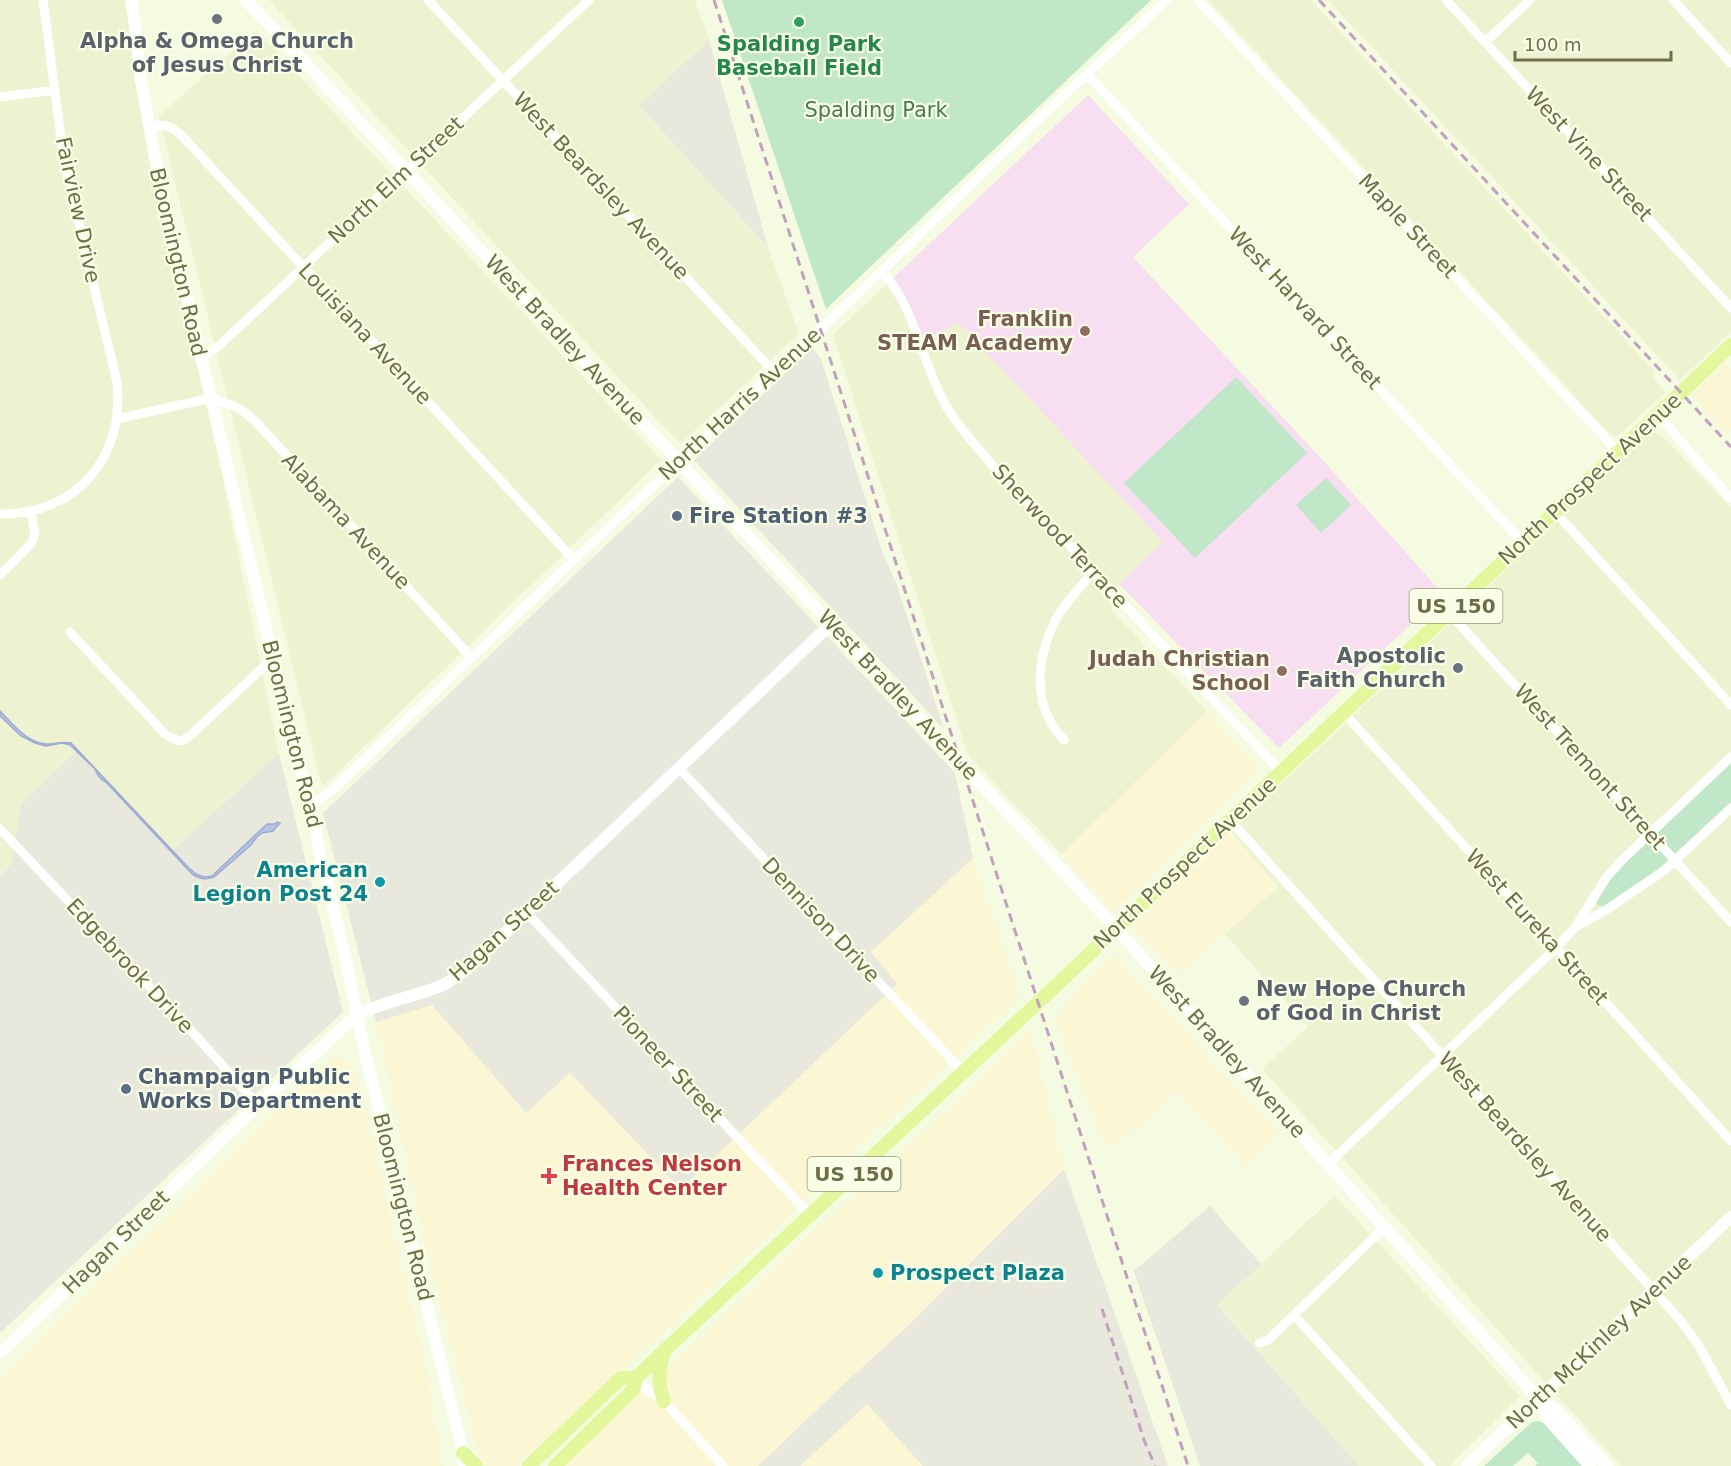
<svg xmlns="http://www.w3.org/2000/svg" width="1731" height="1466" viewBox="0 0 1731 1466" font-family="'DejaVu Sans',sans-serif">
	<style>
		.residential { fill: #edf2d0 }
		.commercial { fill: #fbf7d5 }
		.industrial { fill: #e8e9dc }
		.education { fill: #f7def1 }
		.green { fill: #c0e7c8 }
		.water { fill: #b7c2e3; stroke: #9eabd4; stroke-width: 1.5 }
		.lines { fill: none; stroke-linecap: round; stroke-linejoin: round }
		.street { stroke: #fff; stroke-width: 9 }
		.secondary { stroke: #fff; stroke-width: 12 }
		.primary { stroke: #e3f79c; stroke-width: 14 }
		.rail { stroke: #c2a1be; stroke-width: 3; stroke-dasharray: 9 6; stroke-linecap: butt }
		.worship-dot { fill: #6b7280; stroke: #f9fee6; stroke-width: 2 }
		.leisure-dot { fill: #2e9e5b; stroke: #f9fee6; stroke-width: 2 }
		.education-dot { fill: #8d6e63; stroke: #f9fee6; stroke-width: 2 }
		.service-dot { fill: #5c6f8a; stroke: #f9fee6; stroke-width: 2 }
		.culture-dot { fill: #0f9aa8; stroke: #f9fee6; stroke-width: 2 }
		.health-dot { fill: #e0444e; stroke: #f9fee6; stroke-width: 2 }
		.labels { text-anchor: middle; dominant-baseline: central; stroke-width: 4.5; stroke-linejoin: round; paint-order: stroke }
		.shield { fill: #f9fee6; stroke: #999978; stroke-width: 1.5 }
		.shield-label { font-size: 20px; font-weight: bold; fill: #706e49 }
		.worship-label { font-size: 21px; font-weight: bold; fill: #5b616d; stroke: #f9fee6 }
		.leisure-label { font-size: 21px; font-weight: bold; fill: #27864d; stroke: #f9fee6 }
		.park-label { font-size: 21px; fill: #457b55; stroke: #f9fee6 }
		.street-label { font-size: 21px; fill: #706e49; stroke: #f9fee6 }
		.education-label { font-size: 21px; font-weight: bold; fill: #785e54; stroke: #f9fee6; text-anchor: end }
		.service-label { font-size: 21px; font-weight: bold; fill: #4e5e75; stroke: #f9fee6; text-anchor: start }
		.culture-label { font-size: 21px; font-weight: bold; fill: #0d838f; stroke: #f9fee6; text-anchor: end }
		.health-label { font-size: 21px; font-weight: bold; fill: #be3a42; stroke: #f9fee6; text-anchor: start }
	</style>
	<rect width="100%" height="100%" fill="#f5fbe1"/>
	<path class="residential" d="M0 0H124L279 753 172 851 78 751 21 804 11 866 0 876Z
		M269 0H695L709 40 639 107 768 247 799 334 680 444Z
		M1208 0H1311L1653 370V377L1665 393 1617 436 1610 434Z
		M1328 0H1731V332L1680 380Z
		M256 30 661 460 322 787 159 116Z
		M892 279 925 341 958 322 1164 542 1119 584 1111 610 1207 711 1062 854 968 755 833 335Z
		M1651 432 1661 435 1731 508V1466H1621L1262 1069 1308 1027 1225 934 1278 887 1231 832Z
		M1335 1196 1520 1396 1450 1466H1359L1217 1304Z"/>
	<path class="commercial" d="M1725 363 1731 369V430L1728 434 1691 395Z
		M1207 711 1260 767 1114 911 1062 854Z
		M1231 832 1278 887 1180 974 1132 927Z
		M973 858 1020 997 878 1129 775 1230 603 1387 520 1464 517 1466H486L479 1456 423 1236 376 1022 432 1005 526 1113 570 1073 681 1189 897 984 870 952Z
		M1113 953 1280 1135 1247 1167 1175 1090 1144 1124 1107 1148 1055 1018Z
		M1031 1028 1064 1169 910 1324 847 1381 758 1466H565L770 1272 970 1089Z
		M333 1058H339L347 1061 353 1068 357 1080 428 1372 434 1418 444 1466H0V1379L327 1062Z
		M867 1403 923 1466H800Z"/>
	<path class="industrial" d="M709 40 768 247 639 106Z
		M812 348 821 359 883 554 896 583 944 729 694 460Z
		M678 477 955 773 973 858 871 952 897 984 681 1189 570 1073 526 1113 432 1005 376 1022 323 813Z
		M78 750 172 851 279 753 343 1012 0 1333V876L11 865 21 804Z
		M1064 1169 1168 1466H923L867 1404 800 1466H758L847 1381 910 1324Z
		M1210 1206 1261 1264 1217 1305 1359 1466H1200L1134 1271Z"/>
	<path class="education" d="M1088 95 1189 204 1133 257 1329 467 1443 594 1279 748 1119 584 1163 542 958 322 925 341 892 279Z"/>
	<path class="green" d="M722 0H1151L826 309Z
		M1236 377 1307 453 1195 558 1124 483Z
		M1326 478 1351 505 1321 533 1296 505Z
		M1731 762V802L1655 872 1603 907 1597 904V901L1608 881 1625 863Z
		M1539 1421 1545 1424 1583 1466H1535L1538 1463 1528 1453 1513 1466H1484L1532 1422Z"/>
	<path class="water" d="M0 711C13 724 26 743 47 744 55 744 63 741 71 743L186 865C194 873 200 879 212 876L267 824H275L277 822 280 823 273 831 262 833 257 837 251 845 214 877C205 880 200 879 192 874L106 782C101 780 97 775 95 769L70 745 62 743 46 746 35 743 21 736 0 716Z"/>
	<g class="lines">
		<path class="street" d="M428 0 774 372
			M1198 0 1618 452
			M1446 0 1731 308
			M1673 0 1731 63
			M1485 42 1530 0
			M1087 74 1523 543
			M0 97 55 90
			M149 126C168 123 173 127 186 140L574 560
			M882 271C920 313 922 375 956 421 994 472 1042 516 1085 562 1150 633 1216 702 1281 772
			M200 359 221 344 589 0
			M1658 414 1712 478 1731 498
			M117 419 211 398 232 405 243 411 256 422 471 657
			M1555 512 1731 705
			M0 514C77 515 125 457 117 382L64 161 43 0
			M0 575 31 544 35 534 31 512
			M1449 613 1731 922
			M70 632 166 735 179 741 184 740 192 734 273 658
			M1344 713 1731 1141
			M1064 740C1059 734 1053 728 1050 721 1033 689 1040 650 1056 619 1066 602 1080 587 1093 572
			M679 768 963 1072
			M312 806 339 784 574 560 882 271 1029 128 1167 0
			M1230 820 1681 1321 1699 1346 1731 1405
			M0 829 197 1037 258 1105
			M527 913 810 1215
			M1579 925 1606 910 1665 870 1731 808
			M1328 1164 1556 948 1576 926 1606 878 1621 861 1731 757
			M1294 1315 1431 1466
			M1259 1343 1268 1340 1385 1227
			M636 1378 650 1392 664 1401 723 1466"/>
		<path class="secondary" d="M132 0 141 81 160 185 297 758 312 806 318 845 345 956 364 1049 463 1453 464 1466
			M246 0 1101 912 1539 1399 1556 1410 1607 1466
			M0 1353 258 1105 357 1015C384 1001 414 997 441 986 451 981 460 974 468 968L831 624
			M1539 1399 1547 1418 1590 1466
			M1467 1466 1731 1217"/>
		<path class="primary" d="M664 1401C657 1384 659 1370 664 1351
			M463 1453 476 1466
			M529 1466 621 1378H636
			M555 1466 633 1390 636 1378 664 1351 1044 997 1731 345"/>
		<path class="rail" d="M714 0 1188 1466
			M1319 0 1731 447
			M1102 1309 1144 1440 1155 1466"/>
	</g>
	<g class="worship-dot">
		<circle cx="217" cy="19" r="6"/>
		<circle cx="1458" cy="668" r="6"/>
		<circle cx="1244" cy="1001" r="6"/>
	</g>
	<circle class="leisure-dot" cx="799" cy="22" r="6"/>
	<g class="education-dot">
		<circle cx="1085" cy="331" r="6"/>
		<circle cx="1282" cy="671" r="6"/>
	</g>
	<g class="service-dot">
		<circle cx="677" cy="516" r="6"/>
		<circle cx="126" cy="1089" r="6"/>
	</g>
	<g class="culture-dot">
		<circle cx="380" cy="882" r="6"/>
		<circle cx="878" cy="1273" r="6"/>
	</g>
	<path class="health-dot" d="M546 1167h6v6h6v6h-6v6h-6v-6h-6v-6h6z"/>
	<g class="labels">
		<g class="shield">
			<rect x="1409.5" y="589" width="93" height="34" rx="4.5"/>
			<rect x="807.5" y="1157" width="93" height="34" rx="4.5"/>
		</g>
		<g class="shield-label">
			<text x="1456" y="606">US 150</text>
			<text x="854" y="1174">US 150</text>
		</g>
		<g class="worship-label">
			<text x="217" y="41">Alpha &amp; Omega Church<tspan x="217" dy="24">of Jesus Christ</tspan></text>
			<text x="1446" y="656" text-anchor="end">Apostolic<tspan x="1446" dy="24">Faith Church</tspan></text>
			<text x="1256" y="989" text-anchor="start">New Hope Church<tspan x="1256" dy="24">of God in Christ</tspan></text>
		</g>
		<g class="leisure-label">
			<text x="799" y="44">Spalding Park<tspan x="799" dy="24">Baseball Field</tspan></text>
		</g>
		<g class="park-label">
			<text x="876" y="110">Spalding Park</text>
		</g>
		<g class="street-label">
			<text transform="translate(1589 154) rotate(47)">West Vine Street</text>
			<text transform="translate(396 180) rotate(-43)">North Elm Street</text>
			<text transform="translate(601 186) rotate(47)">West Beardsley Avenue</text>
			<text transform="translate(78 210) rotate(78)">Fairview Drive</text>
			<text transform="translate(1408 226) rotate(47)">Maple Street</text>
			<text transform="translate(178 262) rotate(77)">Bloomington Road</text>
			<text transform="translate(1305 308) rotate(47)">West Harvard Street</text>
			<text transform="translate(365 334) rotate(47)">Louisiana Avenue</text>
			<text transform="translate(565 340) rotate(47)">West Bradley Avenue</text>
			<text transform="translate(740 404) rotate(-43)">North Harris Avenue</text>
			<text transform="translate(1590 479) rotate(-43)">North Prospect Avenue</text>
			<text transform="translate(346 521) rotate(47)">Alabama Avenue</text>
			<text transform="translate(1060 536) rotate(47)">Sherwood Terrace</text>
			<text transform="translate(898 695) rotate(47)">West Bradley Avenue</text>
			<text transform="translate(292 734) rotate(76)">Bloomington Road</text>
			<text transform="translate(1590 767) rotate(48)">West Tremont Street</text>
			<text transform="translate(1185 863) rotate(-43)">North Prospect Avenue</text>
			<text transform="translate(821 920) rotate(47)">Dennison Drive</text>
			<text transform="translate(1537 927) rotate(48)">West Eureka Street</text>
			<text transform="translate(504 931) rotate(-42)">Hagan Street</text>
			<text transform="translate(130 966) rotate(47)">Edgebrook Drive</text>
			<text transform="translate(1227 1052) rotate(48)">West Bradley Avenue</text>
			<text transform="translate(668 1064) rotate(47)">Pioneer Street</text>
			<text transform="translate(1525 1147) rotate(48)">West Beardsley Avenue</text>
			<text transform="translate(403 1207) rotate(76)">Bloomington Road</text>
			<text transform="translate(116 1242) rotate(-44)">Hagan Street</text>
			<text transform="translate(1599 1342) rotate(-43)">North McKinley Avenue</text>
		</g>
		<g class="education-label">
			<text x="1073" y="319">Franklin<tspan x="1073" dy="24">STEAM Academy</tspan></text>
			<text x="1270" y="659">Judah Christian<tspan x="1270" dy="24">School</tspan></text>
		</g>
		<g class="service-label">
			<text x="689" y="516">Fire Station #3</text>
			<text x="138" y="1077">Champaign Public<tspan x="138" dy="24">Works Department</tspan></text>
		</g>
		<g class="culture-label">
			<text x="368" y="870">American<tspan x="368" dy="24">Legion Post 24</tspan></text>
			<text x="890" y="1273" text-anchor="start">Prospect Plaza</text>
		</g>
		<g class="health-label">
			<text x="562" y="1164">Frances Nelson<tspan x="562" dy="24">Health Center</tspan></text>
		</g>
	</g>
	<path d="M1515 51v9h156v-9" fill="none" stroke="#706e49" stroke-width="3"/>
	<text x="1524" y="51" font-size="18" fill="#706e49" stroke="#f9fee6" stroke-width="4.5" paint-order="stroke">100 m</text>
</svg>
